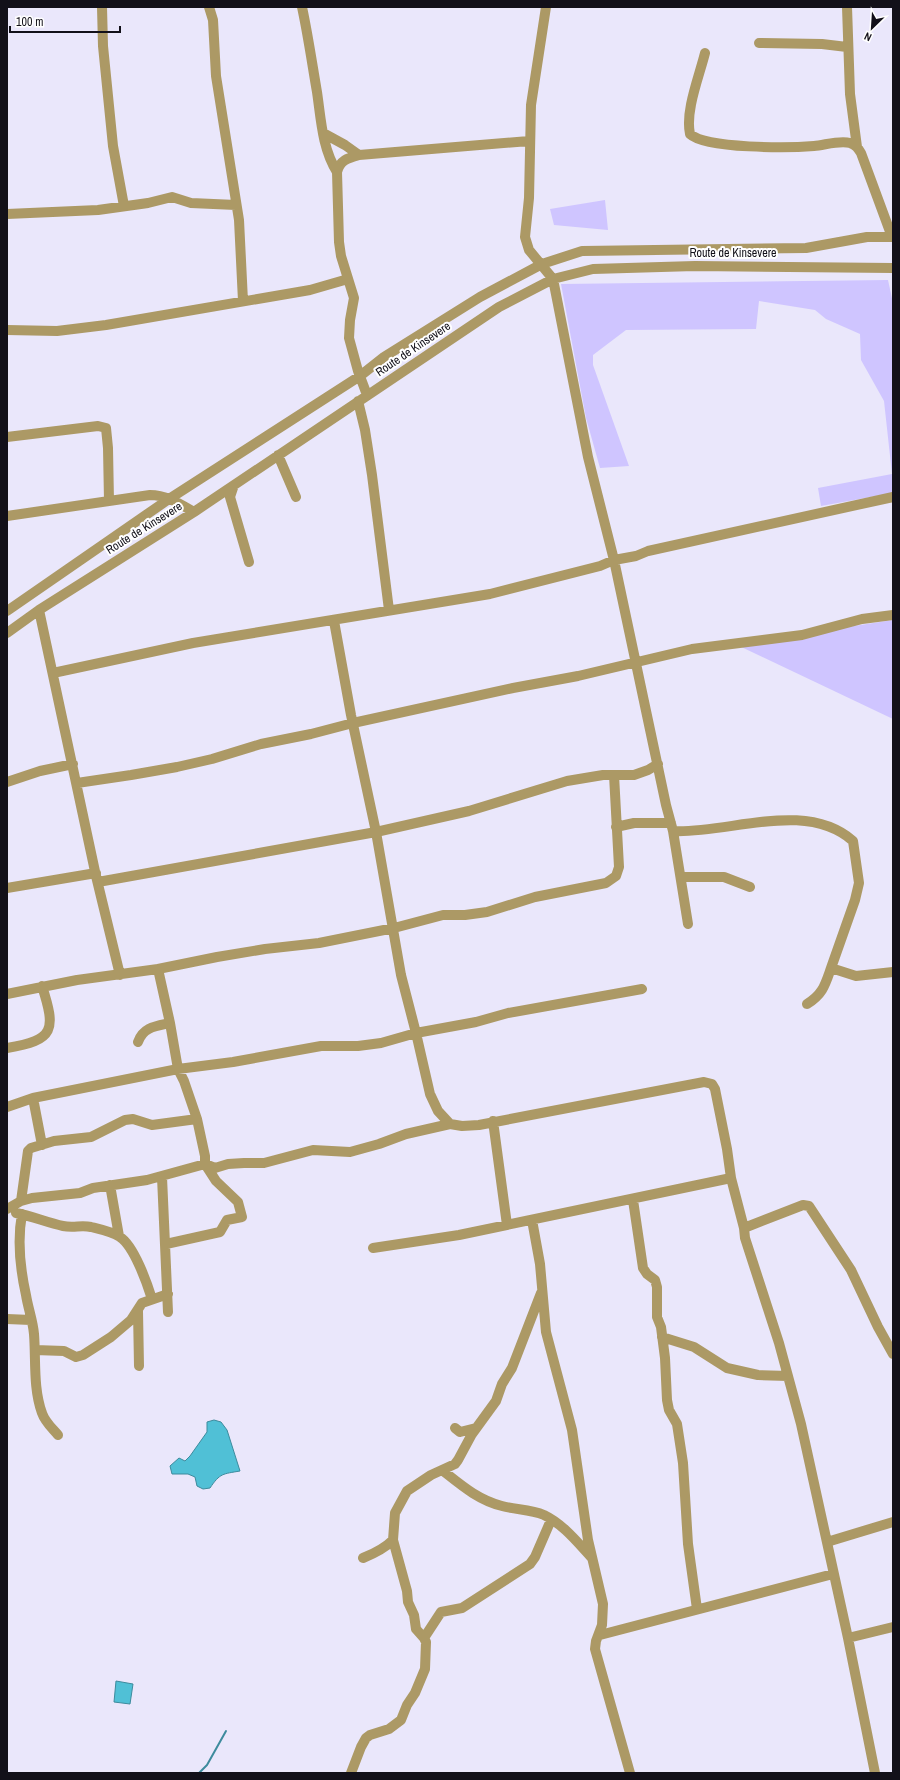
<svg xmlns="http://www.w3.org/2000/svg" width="900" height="1780" viewBox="0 0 900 1780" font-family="'Archivo Narrow',sans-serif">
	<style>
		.green { fill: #cfc5ff }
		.water { fill: #50c0d6; stroke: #3d8b9d }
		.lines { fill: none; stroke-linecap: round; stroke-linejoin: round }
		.stream { stroke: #3d8b9d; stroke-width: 2 }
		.minor { stroke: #ac9965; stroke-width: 10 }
		.labels { text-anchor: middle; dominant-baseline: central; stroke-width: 4; stroke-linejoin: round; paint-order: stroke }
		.street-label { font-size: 12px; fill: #121019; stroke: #fff }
	</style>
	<rect width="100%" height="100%" fill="#eae7fb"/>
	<path class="green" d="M605 200 608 230 554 225 550 209Z
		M888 280 893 303V493L821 506 818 488 892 474 884 401 861 360 860 334 826 319 815 310 759 301 756 329 626 330 593 355V365L629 466 600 468 586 418 561 284Z
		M893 620V719L735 644Z"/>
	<path class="water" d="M214 1420 221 1422 227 1430 240 1471C223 1474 220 1473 210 1488L203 1489 197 1486 195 1477 188 1474H172L170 1466 179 1458 185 1461 190 1456 207 1432V1422Z
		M116 1681 133 1684 130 1704 114 1702Z"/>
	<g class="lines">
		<path class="stream" d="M199 1773 207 1765 226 1731"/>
		<path class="minor" d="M102 7 103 46 113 146 124 206
			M209 7 213 20 216 76 239 220 243 301
			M302 7C308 35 312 63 317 92 321 119 322 148 337 172
			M546 7 531 105 529 198 525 237 529 250 553 279 588 457 614 560 666 805 673 831 688 924
			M847 7 850 94 857 147
			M759 43 822 44 847 47
			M705 53C699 77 685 111 690 134 706 149 790 148 814 146 825 145 840 140 850 143 856 145 858 148 861 153L892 237
			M323 133 345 145 359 155
			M7 214 98 210 148 203 172 197 191 203 236 205
			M7 330 57 331 106 325 310 290 348 279
			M367 395 358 371 349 338 350 320 354 298 341 256 339 242 337 172C340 160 348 158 359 155L529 141
			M358 401 365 430 372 475 389 610
			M7 437 98 426 106 428 108 448 109 501
			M278 455 296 497
			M234 485 230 497 249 562
			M7 516 150 495C166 495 180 504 194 512
			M39 610 96 876 120 975
			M7 611 169 499 360 376 384 357 480 297 542 264 582 251 806 248 867 237H893
			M334 621 351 715 376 832 401 975 416 1033 430 1094 438 1111 450 1124 462 1126 479 1125 704 1082 712 1084 715 1089 727 1149 731 1178 744 1228 745 1238 779 1343 801 1424 848 1638 875 1773
			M7 633 39 610 194 512 499 307 553 279 593 269 695 266 893 268
			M53 673 193 643 490 594 600 566 614 560 636 556 648 551 893 497
			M7 782 40 771 73 764
			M77 783 131 775 177 767 212 759 261 744 311 734 353 723 513 688 578 676 692 649 802 635 862 619 893 615
			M616 827 634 823H671
			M673 831C729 834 805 799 853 841L859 883 855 900 831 968 856 976 893 972
			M681 877H724L750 887
			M98 882 376 832 469 811 567 781 603 775H634L648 770 658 764
			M7 888 96 873
			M158 969 170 1023 178 1069 184 1081 197 1119 205 1156V1164L216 1181 238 1202 242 1217 227 1220 220 1232 166 1244
			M7 994 77 980 158 969 217 957 265 949 319 943 394 928 443 915H465L487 912 535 897 606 883 616 876 619 867 614 775
			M807 1004C823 994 825 985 831 968
			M138 1042C143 1027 156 1026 170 1023
			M7 1048C55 1040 56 1030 42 986
			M7 1107 33 1098
			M493 1121 507 1225
			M42 1145 33 1098 178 1069 233 1062 321 1046H358L381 1043 416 1033 476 1022 508 1013 642 989
			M162 1177 168 1312
			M110 1185 119 1236
			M633 1200 643 1268 647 1274 655 1280 657 1287V1317L661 1327 665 1358 667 1400 669 1410 677 1424 683 1463 688 1544 697 1609
			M21 1201 28 1151 31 1148 54 1141 91 1137 125 1120 133 1119 152 1125 197 1119
			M7 1209 21 1201 32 1198 80 1193 93 1188 147 1180 205 1164 215 1168 228 1164 244 1163H264L313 1150 350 1152 379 1144 406 1134 450 1124
			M16 1213C32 1216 48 1223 63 1226 73 1228 82 1225 91 1227 99 1229 113 1232 120 1237 134 1246 147 1283 152 1299
			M22 1214C17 1241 20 1268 26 1295 28 1308 33 1321 34 1334 36 1360 33 1388 42 1413 45 1422 52 1428 58 1435
			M532 1220 540 1264 546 1332 572 1430 588 1540 603 1604 602 1625 596 1641 595 1649 630 1773
			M744 1228 803 1205 809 1206 851 1270 878 1327 893 1354
			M373 1248 459 1235 731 1178
			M138 1311 139 1366
			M7 1319 31 1320
			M662 1337 694 1347 727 1368 758 1375 788 1376
			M35 1350 64 1351 76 1357 83 1355 111 1337 131 1320 142 1303 168 1294
			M455 1428 460 1432 476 1428
			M442 1470C461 1485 478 1500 502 1506 516 1510 530 1509 544 1515 563 1524 578 1543 592 1558
			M827 1542 893 1522
			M363 1558C373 1554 385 1548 393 1540
			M600 1635 833 1574
			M424 1638 441 1612 462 1608 530 1564 535 1557 551 1520
			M848 1638 893 1627
			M351 1773 361 1747 366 1738 370 1735 389 1729 401 1720 407 1705 415 1693 425 1669 426 1642 424 1638 416 1629 414 1615 408 1602 407 1591 393 1540 395 1513 407 1491 431 1475 455 1464 458 1460 472 1434 496 1401 502 1384 512 1368 541 1293"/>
	</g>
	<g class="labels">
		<g class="street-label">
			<text x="733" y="253">Route de Kinsevere</text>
			<text transform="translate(413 349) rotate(-34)">Route de Kinsevere</text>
			<text transform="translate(144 528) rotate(-32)">Route de Kinsevere</text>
		</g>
	</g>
	<rect width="900" height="1780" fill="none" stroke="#121019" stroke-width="16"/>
	<g transform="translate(872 28) rotate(205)" stroke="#ffffff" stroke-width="3" paint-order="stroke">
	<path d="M0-3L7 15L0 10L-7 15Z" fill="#121019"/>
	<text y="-6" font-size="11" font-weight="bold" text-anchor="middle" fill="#121019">N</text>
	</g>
	<path d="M10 26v6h110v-6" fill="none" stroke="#121019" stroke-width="2"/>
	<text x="16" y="26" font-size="12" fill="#121019" stroke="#ffffff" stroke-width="3" paint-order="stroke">100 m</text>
</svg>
